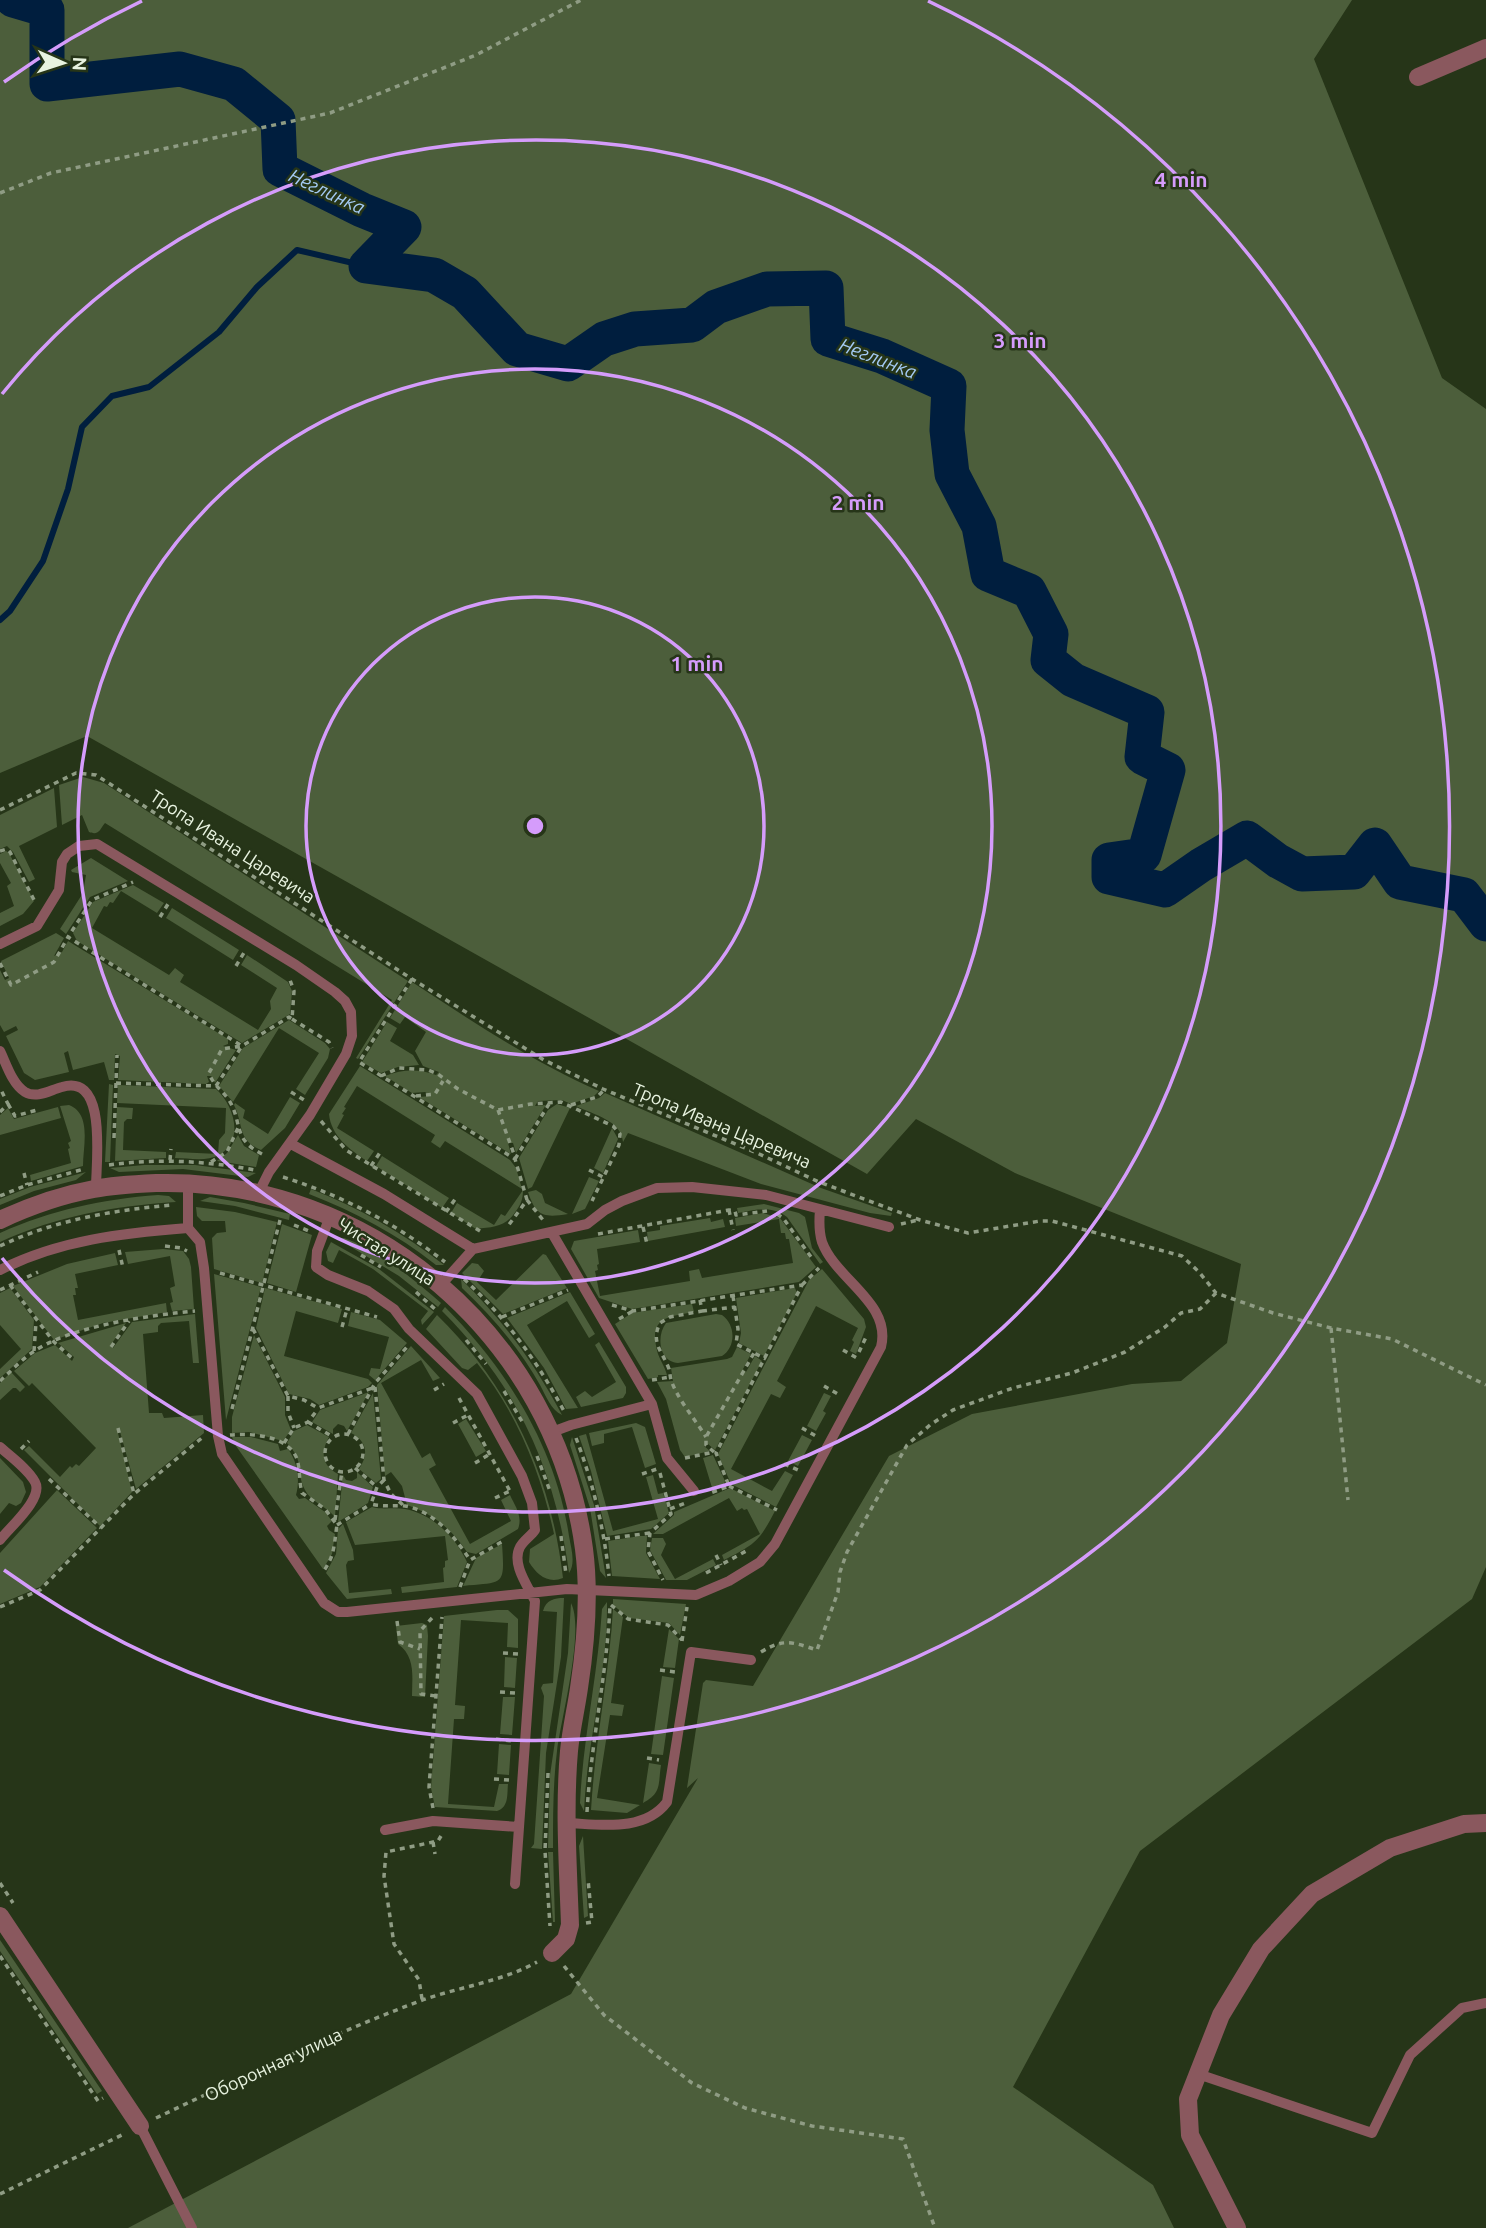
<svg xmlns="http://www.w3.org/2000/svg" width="1486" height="2228" viewBox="0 0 1486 2228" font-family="Ubuntu,sans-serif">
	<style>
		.green { fill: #4c5e3b }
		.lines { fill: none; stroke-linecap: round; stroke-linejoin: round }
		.stream { stroke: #001e3e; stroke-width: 6 }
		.river { stroke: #001e3e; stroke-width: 35 }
		.path { stroke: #8f9c84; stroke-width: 3.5; stroke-dasharray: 5 5; stroke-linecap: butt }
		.lane { stroke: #8a585e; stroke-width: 10 }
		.street { stroke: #8a585e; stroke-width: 18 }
		.ring { fill: none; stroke: #d59cfb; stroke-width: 3.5 }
		.labels { text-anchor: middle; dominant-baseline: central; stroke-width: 5; stroke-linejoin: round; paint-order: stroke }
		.street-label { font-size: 18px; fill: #e8f3e0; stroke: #263518 }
		.water-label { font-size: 19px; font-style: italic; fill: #a4caf4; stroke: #263518 }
		.centre { fill: #d59cfb; stroke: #263518; stroke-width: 3.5 }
		.ring-label { font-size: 21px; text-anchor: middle; font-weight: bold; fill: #d59cfb; stroke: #263518; stroke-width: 5; stroke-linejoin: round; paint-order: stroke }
	</style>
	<rect width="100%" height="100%" fill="#263518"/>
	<path class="green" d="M0 0H1352L1314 59 1442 378 1486 409V1567L1472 1599 1140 1851 1013 2087 1153 2185 1174 2228H128L571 1994 698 1778 687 1788 703 1683 706 1680 753 1686 889 1456 972 1414 1132 1384 1181 1381 1227 1343 1241 1264 1015 1173 916 1119 867 1174 87 736 0 773Z
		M83 777 104 783 408 981 358 1059 356 1058 392 1000 105 823C100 829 99 836 89 832L82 815 62 825 59 785Z
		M54 788 57 827 19 846 35 879 29 882 13 852 7 846 0 849V815Z
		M6 851 9 853 34 901 23 914 0 926V913L14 906 7 886 11 883 0 863V854Z
		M91 858 128 881 90 897 66 934 60 929 83 893 86 875 72 872 71 870Z
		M133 885 164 903 157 913 121 891 113 903 110 902 107 907 104 906 92 928 169 975 175 968 184 975 180 982 258 1030 271 1009 270 1001 277 988 241 965 247 955 288 982 292 991 290 1014 242 1043 77 941 73 933 93 902Z
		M172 908 239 950 233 960 166 918Z
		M56 933 64 938 54 956 62 952 68 941 228 1039V1044L223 1046 236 1050 215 1083 211 1076H207L209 1082 206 1084 118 1080 120 1056 115 1054 114 1080H109L104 1062 73 1070 68 1051 64 1053 69 1072 35 1080 24 1073 6 1036 18 1030 16 1026 4 1032 0 1025V970L5 980 9 978 1 961Z
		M412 982C473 1022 533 1062 599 1091L594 1096 571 1104 562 1100 538 1101 535 1106 546 1105 516 1153 513 1143H508L511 1154 419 1097 431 1096 425 1092 412 1093 385 1076C404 1069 418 1069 436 1075L439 1072 423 1066 415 1051 426 1032 405 1017 400 1024 390 1018Z
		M289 1020 325 1043 330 1049 328 1058 305 1095 296 1089 319 1053 279 1028 233 1102 219 1086 243 1048Z
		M387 1022 397 1028 390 1041 413 1055 419 1065 398 1067 381 1073 362 1062Z
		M360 1066 510 1160 516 1168 522 1189 445 1141 440 1148 431 1142 435 1135 357 1086 344 1107 346 1108 342 1114 344 1115 337 1128 374 1151 367 1161C350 1150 331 1136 329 1114Z
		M109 1084 113 1085 110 1162H105Z
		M118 1085 216 1089C234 1105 245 1141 219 1155 206 1162 189 1158 175 1158L176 1152 218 1154 219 1140 225 1133 226 1108 117 1103Z
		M605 1093 821 1188 892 1213 891 1216 870 1213 761 1184 628 1133 623 1142C621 1120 594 1115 576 1106L599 1098Z
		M290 1097 300 1103 285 1128 261 1150C237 1140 244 1125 234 1105L235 1103 245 1110 243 1118 268 1134Z
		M557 1104 570 1108 532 1187 528 1189 519 1158 548 1110Z
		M69 1105C92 1114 83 1146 83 1166L31 1181 30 1175 71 1163 68 1149 70 1148 68 1143 71 1141 60 1106Z
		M58 1107 61 1118 0 1135V1115L8 1108 14 1119Z
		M117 1107 133 1108 132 1119H127L124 1122 123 1150 166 1152V1158L115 1161Z
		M612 1128 618 1139 603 1173 594 1168Z
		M238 1135 244 1146 259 1155 256 1167 217 1161 227 1153Z
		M382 1156 449 1198 442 1208 376 1166Z
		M144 1165H195L256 1173 248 1177 183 1169 119 1172 110 1168Z
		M86 1172 76 1180 34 1191 0 1205V1199L30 1187Z
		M589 1177 599 1181 585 1209 572 1214Z
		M311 1189C360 1208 403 1233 444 1265H436C397 1234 355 1212 309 1194Z
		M523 1190C523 1199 521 1204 516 1211 506 1227 494 1227 476 1229L451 1213 457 1203 494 1225 501 1214 505 1216Z
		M536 1190 542 1194 545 1203 568 1214C543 1218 536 1216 528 1192Z
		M158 1195 169 1196 176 1202C114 1206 57 1216 0 1242V1233C51 1210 103 1199 158 1195Z
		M210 1197 244 1203 290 1214 289 1220 235 1206 200 1201Z
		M764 1204 799 1213 805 1217 812 1248 823 1262 820 1264 787 1217C771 1205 756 1210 738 1213L737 1208Z
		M196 1207 235 1212 277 1222 262 1283 214 1269 212 1238 217 1233 226 1232 225 1221H202L197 1216Z
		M763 1213 780 1218 816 1267 799 1282 632 1309 599 1298 571 1249 574 1241 638 1230 640 1242 597 1249 599 1264 597 1265 598 1270 595 1271 600 1296 690 1281 689 1271 699 1269 702 1278 793 1263 789 1239H786L785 1233H781L779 1219 736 1226 735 1218Z
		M710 1218 711 1222 723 1219 725 1227 648 1241 647 1232 660 1230V1226Z
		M282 1224 312 1235 296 1292 267 1283Z
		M344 1238C380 1250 413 1279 441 1303L438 1307 399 1276 338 1239Z
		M331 1242 379 1269 434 1312 422 1325 421 1320 428 1311 373 1269 339 1250 333 1263 328 1261 326 1252Z
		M163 1249 183 1251 189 1259 191 1267 194 1309 172 1311 170 1303 173 1302 170 1288 175 1286 170 1256 128 1264 125 1252Z
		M115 1253 118 1265 75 1274 78 1288H75L76 1295H73L78 1320 166 1303 167 1312 103 1323 54 1340 13 1286 67 1264Z
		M543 1254 546 1255 567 1288 503 1314 462 1273 472 1263 478 1264 484 1271 477 1282 496 1300Z
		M822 1269 864 1319 866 1327 856 1354 850 1351 854 1342 852 1340 858 1328 816 1306 777 1381 786 1387 780 1398 771 1394 731 1469 772 1491 785 1471 793 1475 776 1507 731 1484 718 1454 809 1280Z
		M214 1274 261 1287 226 1420Z
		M461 1279C503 1320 535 1364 562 1415 551 1410 546 1396 540 1385 520 1349 492 1316 462 1288Z
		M10 1288 34 1320 32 1349 0 1378V1369L21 1349 0 1325V1293Z
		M265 1288 342 1309 338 1323 296 1311 284 1356 368 1379 372 1383 368 1387 319 1405 310 1399 289 1394 256 1328Z
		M795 1288 797 1293 764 1356 739 1343 741 1333 736 1298Z
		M570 1292 595 1334 589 1338 567 1301 527 1325 578 1408 566 1409 544 1368 507 1318Z
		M692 1304 694 1312C664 1317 648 1319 658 1354 661 1362 665 1367 667 1375H658V1377L648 1379 615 1324 632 1313Z
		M445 1307C507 1369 556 1448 569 1536 571 1548 576 1563 569 1573 555 1468 517 1386 442 1311Z
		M351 1312 380 1320 407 1343 375 1380 369 1375 371 1368 380 1369 389 1337 348 1326Z
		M195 1314 199 1363H193L189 1321 161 1323 158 1326V1332L143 1334 149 1413H162L164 1418 203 1415 204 1433 136 1489 119 1428 117 1429 132 1492 100 1526 24 1450 29 1446 60 1477 70 1466 72 1468 76 1464 79 1466 96 1448 32 1383 29 1386 14 1371 35 1353 55 1345 72 1361 74 1357 58 1343 126 1323 110 1346 113 1348 132 1322Z
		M716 1314 722 1315C736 1325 736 1347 722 1356L678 1363C659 1362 656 1336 666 1323Z
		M437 1315C511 1387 551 1476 563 1578 548 1584 537 1575 529 1562L530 1549 554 1534C541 1473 517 1413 477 1363L468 1370 462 1368 426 1329Z
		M254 1335 285 1397V1415L291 1430 283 1441 249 1432 232 1433V1417Z
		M599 1342 626 1387V1393L623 1398 581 1407 576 1397 585 1391 592 1397 616 1382 595 1345Z
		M411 1346 440 1378 433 1381 421 1360 381 1383 422 1458 430 1453 436 1465 429 1469 470 1544 511 1521 501 1500 510 1495C515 1506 523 1516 518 1529L476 1554 467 1552C452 1529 433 1514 407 1505L402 1486 391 1472 385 1476 377 1385Z
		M737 1347 751 1354 743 1369 746 1372 755 1356 762 1361 715 1450 708 1444 704 1446 710 1451 685 1457 680 1450 666 1399 657 1382 673 1381 671 1368 727 1359 732 1357Z
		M11 1372 25 1387 20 1392 16 1388H13L0 1400V1383Z
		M369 1392 347 1431 344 1426 338 1424 333 1429V1434L312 1422 320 1410Z
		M373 1393 381 1479 376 1483 359 1469C369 1454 367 1441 351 1433Z
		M824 1393 831 1396 823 1411 826 1413 816 1431 807 1426Z
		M466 1419 486 1451 476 1457 458 1424Z
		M636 1423 645 1427 656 1464 645 1468 632 1427 604 1434V1443L592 1446 589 1433Z
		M307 1425 329 1437C320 1453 322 1465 338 1474L335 1517C327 1507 310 1501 305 1490 295 1471 306 1463 287 1443L294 1431Z
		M586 1434 613 1531 658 1519 646 1477 653 1475 658 1494 663 1493 669 1513 651 1529 607 1536 591 1471 579 1436Z
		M802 1435 812 1440 798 1466 788 1461Z
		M232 1437H251L278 1444 280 1451 288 1449C298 1462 300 1481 296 1495L299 1499 305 1498 325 1512 332 1521 327 1526 329 1530 335 1534 332 1554 323 1569 236 1446Z
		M572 1437 594 1505 606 1578 600 1571 590 1508 570 1445Z
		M713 1455 725 1481 723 1487 713 1491 703 1458Z
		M0 1458 23 1482 26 1492 21 1503 16 1506 9 1503 0 1514Z
		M357 1472 373 1487 368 1503 338 1522 343 1475 346 1480 352 1481 357 1478Z
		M730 1488 775 1511C759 1542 755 1544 724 1560L722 1555 760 1534 747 1509 744 1510 742 1508 737 1511 729 1498 663 1534H653L674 1515V1512Z
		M57 1490 97 1528 40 1587 0 1604V1553Z
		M372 1507C383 1510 394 1507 405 1509 433 1514 456 1538 467 1562L457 1587 402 1593 401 1587 444 1582 443 1568 445 1567V1561L448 1560 445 1536 355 1545 346 1522Z
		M343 1524 353 1550 354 1560 348 1561 346 1565 349 1593 391 1589 392 1594 347 1599 326 1573 336 1554 338 1529Z
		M640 1536H647L646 1553 660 1579 612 1576 608 1541Z
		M652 1538H663L666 1544 661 1555 675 1579 713 1559 716 1565 687 1580H666L650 1550Z
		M502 1544C505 1587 504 1582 463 1586L476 1558Z
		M564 1598 561 1657 546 1753 542 1849 531 1848 534 1844 544 1696 541 1688 543 1684 553 1683 557 1612 543 1611C546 1600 554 1598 564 1598Z
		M613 1599 686 1604 680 1635 669 1623 629 1618 613 1605Z
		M607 1602C608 1672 587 1741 584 1811L580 1803C583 1738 598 1674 602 1609Z
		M571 1603C585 1630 561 1718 557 1751 553 1783 553 1816 553 1848H548L550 1775 568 1653Z
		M613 1609 623 1617 611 1703 624 1705 622 1716 610 1715 597 1798 640 1805 627 1813 591 1810C595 1742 609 1677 613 1609Z
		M497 1610H508L518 1619V1648L507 1647 508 1623 461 1620 455 1705 465 1706 464 1719H454L448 1804 494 1807 499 1784H508C507 1795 509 1807 497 1811L435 1807 431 1788 444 1616Z
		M422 1623 427 1625 428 1636 425 1697 412 1696C412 1677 416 1657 398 1644L396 1626Z
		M669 1629 679 1639 675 1668 663 1667Z
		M505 1657 517 1658 515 1688 504 1687Z
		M662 1676 674 1678 663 1755 651 1754Z
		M503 1697H515L512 1735 500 1734Z
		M499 1744 511 1745 509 1775 497 1774Z
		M649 1763 661 1765C658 1784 662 1793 643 1803Z
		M583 1836 588 1916 584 1918 579 1846Z
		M548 1852H553L555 1922H553Z
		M0 1940 102 2091 97 2094 0 1951Z"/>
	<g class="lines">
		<path class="stream" d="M0 620 10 611 43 561 68 489 82 427 112 396 149 387 219 332 257 287 297 250 366 266"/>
		<path class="river" d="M13 0 47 10V84L180 69 234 84 278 120 280 169 362 210 404 227 366 266 434 275 465 293 517 349 568 364 604 339 635 329 692 325 716 307 767 289 826 288 828 339 882 356 949 386 947 430 952 474 979 526 988 574 1029 591 1051 634 1048 660 1073 680 1147 712 1142 757 1168 770 1144 855 1109 860V877L1165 890 1201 865 1247 838 1278 861 1302 874 1354 872 1375 845 1400 882 1464 895 1486 924"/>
		<path class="path" d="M0 193 51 173 330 113 476 55 581 0
			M0 810 76 773 96 775 412 979 544 1060 603 1089 757 1153 819 1182 920 1220 968 1233 1040 1221H1052L1182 1256 1199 1272 1216 1293 1273 1313 1331 1328 1392 1339 1486 1385
			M0 851 7 849 10 852 35 902
			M160 917 168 904
			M0 963 11 985 54 962 68 937
			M236 966 245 951
			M412 979 359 1062 515 1159 527 1200 508 1226
			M292 1019 329 1042 332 1048
			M381 1076 399 1068 428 1070 438 1074 458 1089 498 1110 531 1104 561 1102 613 1126 620 1134 619 1145 592 1201
			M116 1083 216 1086 242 1046 68 937 92 900 133 882
			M291 1092 304 1100
			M416 1096 435 1094 443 1081
			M8 1104 15 1116 37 1110
			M571 1105 597 1097 604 1090
			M498 1110 515 1157
			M0 1112 8 1104 1 1090
			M321 1121 346 1150 480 1231
			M114 1138 117 1055
			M262 1154C232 1139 243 1123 229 1100 222 1090 213 1085 209 1073L222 1049 242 1046 289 1017 292 1019 294 991 290 980
			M515 1159 549 1104
			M170 1160 171 1149
			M211 1162 227 1152 238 1128
			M109 1165C158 1158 206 1161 255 1170
			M371 1166 381 1151
			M589 1170 603 1177
			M24 1173 27 1185
			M283 1177C343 1196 395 1223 445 1262
			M0 1196 27 1185 84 1169
			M527 1200 543 1220
			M729 1210 733 1230
			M446 1212 456 1198
			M777 1214 783 1218 811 1257
			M901 1224 918 1220
			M294 1225 309 1231
			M643 1227 647 1244
			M598 1234 729 1210 735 1211 736 1215 767 1211
			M0 1246C55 1220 113 1210 173 1205
			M165 1246 181 1248 187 1251
			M119 1250 123 1268
			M361 1255 381 1267
			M220 1273 377 1317
			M464 1279C506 1318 537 1361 564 1411
			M10 1285 54 1342 73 1359
			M802 1285 819 1268
			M0 1290 38 1272
			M416 1292 436 1310
			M733 1296 738 1329 736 1344 766 1359
			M700 1300 702 1311 670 1317 660 1323C650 1343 663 1352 669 1369 670 1373 670 1376 671 1380 678 1400 695 1419 706 1437
			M612 1305 633 1311 802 1285 716 1453 729 1486 708 1494
			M702 1311 735 1307
			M502 1317 568 1290
			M619 1319 633 1311
			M342 1327 347 1309
			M1331 1328 1348 1500
			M253 1329 288 1396 304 1400 318 1408 375 1387
			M466 1340 486 1364
			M111 1347 129 1321
			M843 1350 857 1358
			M34 1351 36 1322
			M859 1352 866 1337
			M652 1380 670 1377
			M0 1381C11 1371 21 1360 33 1352 70 1326 151 1315 195 1311
			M824 1386 838 1394
			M375 1387 384 1480 391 1494 404 1506
			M434 1390 444 1384
			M504 1391 523 1423
			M288 1396V1412L294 1428
			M459 1398 511 1493
			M232 1409 280 1220
			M308 1422 333 1437
			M453 1423 468 1415
			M118 1428 134 1494
			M802 1428 816 1436
			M348 1434 375 1383 407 1347
			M325 1453a19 19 0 1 1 38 0a19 19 0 1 1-38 0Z
			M230 1435C251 1433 288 1435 297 1459 300 1469 299 1482 302 1493L325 1509 337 1525C334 1544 335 1557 322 1573
			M576 1438C593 1483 604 1528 609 1576
			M284 1443 294 1428 308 1422 318 1409
			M21 1449 29 1441
			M714 1452 706 1445V1437L754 1353
			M537 1456 550 1491
			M685 1458 714 1452
			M475 1463 490 1454
			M784 1464 798 1470
			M355 1468 377 1487
			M660 1473 671 1514 650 1533 648 1551 663 1580
			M642 1474 657 1469
			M49 1479 101 1528
			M384 1480 377 1487 371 1504C383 1507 393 1505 405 1506 434 1511 455 1537 470 1560
			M729 1486 777 1510
			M495 1498 510 1491
			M670 1509 688 1502
			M335 1520 342 1471
			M337 1525 371 1504
			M561 1536 566 1574
			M605 1539 650 1533
			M716 1555 721 1565
			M706 1573 748 1550
			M460 1587 470 1560 503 1541
			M611 1605 628 1619 668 1625 682 1640
			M0 1607 40 1590 134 1494 203 1437
			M432 1618 420 1631 421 1694 436 1696
			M397 1621 400 1642 420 1649
			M682 1641 687 1607
			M761 1652C784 1638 792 1642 817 1650L838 1592 840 1572 847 1552 907 1445 930 1425 953 1410 1013 1388 1072 1373 1125 1352 1165 1327 1181 1313 1200 1309 1216 1293
			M503 1653 518 1654
			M660 1670 675 1672
			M500 1692 515 1693
			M496 1739 512 1741
			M647 1758 659 1760
			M548 1773 545 1851 550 1926
			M494 1779 509 1780
			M433 1808 429 1787 442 1617
			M587 1812C591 1742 607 1674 610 1605
			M433 1842 435 1854
			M0 1883 13 1903
			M586 1923 592 1922 588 1879
			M0 1956 98 2101 103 2098
			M564 1966 604 2015 692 2083 745 2108 812 2126 903 2139 935 2228
			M422 1999 419 1980 394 1944 384 1876 386 1852 438 1841 441 1836
			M156 2118C243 2077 329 2035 420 2001 458 1987 501 1982 537 1962
			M0 2194 124 2134"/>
		<path class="lane" d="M0 944 37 926 59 890 62 862 67 854 79 846 97 844 296 965 335 992 345 1001 351 1012 352 1036 346 1054 310 1115 269 1172 259 1192
			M0 1051C6 1063 12 1084 25 1092 37 1099 50 1090 62 1087 108 1073 96 1162 96 1188
			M291 1144 384 1194 473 1249
			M188 1183V1228L200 1242 204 1268 218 1436 222 1454 324 1603 338 1612H347L567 1589 696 1595 729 1581 760 1562 775 1544 881 1347C892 1303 836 1280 822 1242 819 1232 819 1221 820 1210
			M330 1216 317 1251 316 1267 328 1275 368 1291 394 1309 409 1329 477 1394 522 1476 532 1503 535 1530C531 1536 524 1540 520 1547 511 1564 528 1586 535 1601L515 1884
			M552 1233 652 1404 667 1458 694 1491
			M0 1270C59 1240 123 1233 188 1228
			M441 1285 473 1249 587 1224 605 1210 622 1201 657 1188 692 1187 766 1195 889 1227
			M552 1432 571 1425 652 1404
			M0 1447C11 1457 28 1469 35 1482 44 1498 10 1527 0 1540
			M566 1823C598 1824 644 1833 667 1802L691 1652 751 1660
			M385 1830 433 1821 519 1827
			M1198 2074 1372 2133 1410 2055 1462 2008 1486 2003
			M140 2126 192 2228"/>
		<path class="street" d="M1418 77 1486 48
			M0 1220C30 1206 61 1195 94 1189 114 1185 136 1184 157 1183 370 1178 556 1338 584 1549 590 1595 586 1642 579 1688 576 1709 571 1730 569 1751 564 1809 568 1867 570 1925L566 1939 552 1953
			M0 1916 140 2126
			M1237 2228 1190 2135 1188 2099 1221 2015 1261 1949 1312 1894 1390 1848 1464 1824 1486 1823"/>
	</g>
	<g class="ring">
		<circle cx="535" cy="826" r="229"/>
		<circle cx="535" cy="826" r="457"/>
		<path d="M2 394A686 686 0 1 1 2 1258"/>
		<path d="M4 82A914 914 0 0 1 142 1M928 1A914 914 0 1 1 4 1570"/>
	</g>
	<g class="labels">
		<g class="street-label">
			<text transform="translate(233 846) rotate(33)">Тропа Ивана Царевича</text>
			<text transform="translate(722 1125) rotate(23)">Тропа Ивана Царевича</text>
			<text transform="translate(387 1251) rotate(32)">Чистая улица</text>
			<text transform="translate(273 2064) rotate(-25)">Оборонная улица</text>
		</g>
		<g class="water-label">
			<text transform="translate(327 191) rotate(25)">Неглинка</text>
			<text transform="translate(878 358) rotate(21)">Неглинка</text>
		</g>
	</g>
	<circle cx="535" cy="826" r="10" class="centre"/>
	<g class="ring-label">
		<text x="1181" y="187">4 min</text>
		<text x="1020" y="348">3 min</text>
		<text x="858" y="510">2 min</text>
		<text x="697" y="671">1 min</text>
	</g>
	<g transform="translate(63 63) rotate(93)" stroke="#263518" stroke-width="5" paint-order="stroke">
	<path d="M0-5L12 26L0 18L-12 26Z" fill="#e8f3e0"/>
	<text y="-10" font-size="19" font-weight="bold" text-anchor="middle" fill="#e8f3e0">N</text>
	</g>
</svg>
